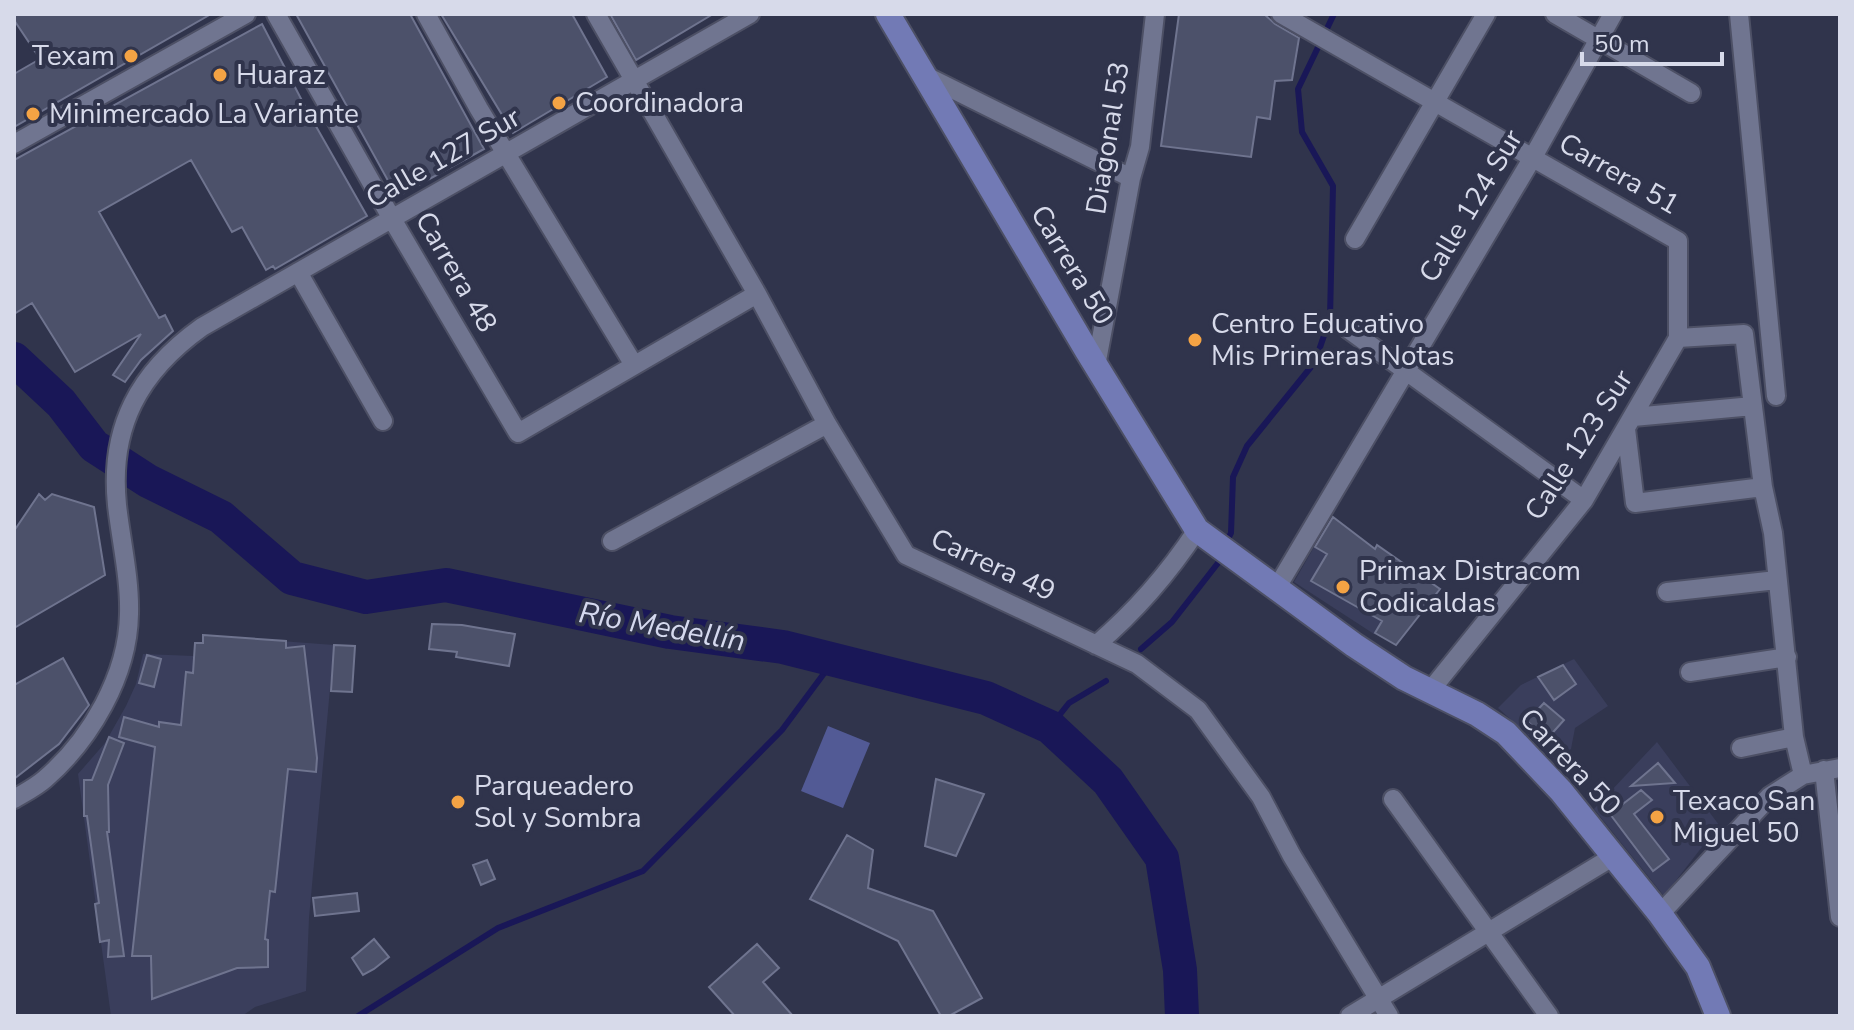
<svg xmlns="http://www.w3.org/2000/svg" width="1854" height="1030" viewBox="0 0 1854 1030" font-family="'Nunito Sans',sans-serif">
	<style>
		.built { fill: #3a3e5c }
		.green { fill: #525a95 }
		.lines { fill: none; stroke-linecap: round; stroke-linejoin: round }
		.stream { stroke: #191757; stroke-width: 6 }
		.river { stroke: #191757; stroke-width: 34 }
		.building { fill: #4c516a; stroke: #6f748f; stroke-width: 2 }
		.minor-casing { stroke: #4d5065; stroke-width: 22 }
		.major-casing { stroke: #4d5065; stroke-width: 28 }
		.minor { stroke: #707590; stroke-width: 18 }
		.major { stroke: #727ab5; stroke-width: 24 }
		.poi-dot { fill: #f4a344; stroke: #30344c; stroke-width: 3 }
		.labels { text-anchor: middle; dominant-baseline: central; stroke-width: 8; stroke-linejoin: round; paint-order: stroke }
		.poi-label { font-size: 28px; fill: #d7daea; stroke: #30344c; text-anchor: start }
		.street-label { font-size: 28px; fill: #d7daea; stroke: #30344c }
		.water-label { font-size: 30px; font-style: italic; fill: #d5d9ee; stroke: #30344c }
	</style>
	<rect width="100%" height="100%" fill="#30344c"/>
	<path class="built" d="M1314 547 1397 593 1374 634 1294 582Z
		M203 635 334 645 309 918 306 991 255 1007 242 1016H111L78 774 105 743 126 706 136 684 143 654 194 656 195 643H202Z
		M1574 659 1608 706 1575 728 1571 749 1557 761 1498 708 1521 685Z
		M1657 742 1719 825 1664 896 1594 809Z"/>
	<path class="green" d="M828 726 870 743 843 808 801 791Z"/>
	<g class="lines">
		<path class="stream" d="M1226 543 1231 533 1233 477 1247 446 1315 362 1330 318 1333 186 1302 132 1298 89 1334 14
			M1141 649 1172 622 1218 563 1222 553
			M1050 727 1069 703 1106 681
			M358 1016 498 928 643 871 782 730 834 660"/>
		<path class="river" d="M14 359 61 403 94 446 148 481 221 517 292 578 366 597 446 585 670 632 783 647 986 698 1050 727 1108 781 1162 858 1180 970 1182 1016"/>
	</g>
	<path class="building" d="M14 14H211L14 127V74L40 59 14 20Z
		M296 14H410L484 149 397 197Z
		M441 14H572L607 77 513 133Z
		M610 14H713L636 60Z
		M1179 14H1264L1275 24 1299 38 1292 80 1275 81 1270 119 1257 117 1251 157 1161 146Z
		M262 24 309 114 367 216 275 269 273 266 266 270 242 227 232 232 191 160 99 212 159 318 165 315 173 331 141 360 125 382 113 375 141 334 75 372 32 303 14 314V160Z
		M39 494 45 500 52 494 94 507 105 575 14 628V531Z
		M1333 517 1375 549 1377 545 1440 589 1396 645 1375 633 1382 621 1311 581 1327 554 1315 547Z
		M432 624 462 625 515 634 509 666 456 657 457 652 429 649Z
		M203 635 286 641V648L304 646 317 758 316 772 288 769 275 892 270 891 265 939 268 940V967L237 968 152 999 151 956H132L155 747 119 737 124 717 159 727V722L181 725 186 672 193 673 195 643H203Z
		M334 645 355 646 352 692 331 691Z
		M147 655 161 659 154 687 139 683Z
		M63 658 89 705 59 744 14 779V685Z
		M1563 665 1576 684 1554 700 1538 677Z
		M1544 703 1564 720 1547 739 1527 721Z
		M109 737 124 743 108 785 109 832H107L124 956 108 957 109 940 100 942 95 904 99 903 87 816H84V780H92Z
		M1658 763 1675 783 1631 786Z
		M936 779 984 794 956 856 925 846Z
		M1641 790 1652 800 1634 814 1669 859 1653 871 1610 814Z
		M847 835 873 850 868 888 933 911 982 998 949 1016H941L898 941 810 899Z
		M487 860 495 879 481 885 473 865Z
		M357 893 359 911 315 916 313 898Z
		M374 939 389 957 374 969 363 975 352 958Z
		M757 944 779 968 763 982 793 1016H735L709 987Z"/>
	<g class="lines">
		<defs>
			<path id="minor" d="M276 14 392 219 518 433 757 294
				M426 14 479 109 634 365
				M596 14 757 294 827 424 906 555 1137 664 1198 710 1261 797 1292 856 1389 1016
				M1281 14 1678 241V338L1584 500 1430 691
				M1555 14 1691 93
				M1739 14 1776 396
				M924 75 1131 178
				M14 144 246 14
				M1355 239 1486 14
				M298 272 383 421
				M1348 329 1584 500
				M1678 338 1744 334 1763 487 1773 533 1794 737 1803 775
				M1096 366 1131 178 1140 147 1155 14
				M1633 417 1753 406
				M1626 429 1635 503 1763 487
				M612 541 827 424
				M1276 589 1533 157 1613 14
				M1667 592 1777 580
				M1096 645C1137 610 1168 574 1197 530
				M1690 672 1787 657
				M1741 748 1794 737
				M1824 770 1840 917
				M14 799C24 793 36 787 45 779 90 740 128 676 129 614 130 578 121 541 117 505 109 427 139 372 202 327L750 14
				M1393 799 1549 1016
				M1660 914 1770 796 1803 775 1840 768
				M1350 1016 1614 856"/>
			<path id="major" d="M888 14 1087 351 1197 530 1354 645 1404 678 1477 714 1506 733 1561 791 1660 914 1698 967 1718 1016"/>
		</defs>
		<use href="#minor" class="minor-casing"/>
		<use href="#major" class="major-casing"/>
		<use href="#minor" class="minor"/>
		<use href="#major" class="major"/>
	</g>
	<g class="poi-dot">
		<circle cx="131" cy="56" r="8"/>
		<circle cx="220" cy="75" r="8"/>
		<circle cx="559" cy="103" r="8"/>
		<circle cx="33" cy="114" r="8"/>
		<circle cx="1195" cy="340" r="8"/>
		<circle cx="1343" cy="587" r="8"/>
		<circle cx="458" cy="802" r="8"/>
		<circle cx="1657" cy="817" r="8"/>
	</g>
	<g class="labels">
		<g class="poi-label">
			<text x="115" y="56" text-anchor="end">Texam</text>
			<text x="236" y="75">Huaraz</text>
			<text x="575" y="103">Coordinadora</text>
			<text x="49" y="114">Minimercado La Variante</text>
			<text x="1211" y="324">Centro Educativo<tspan x="1211" dy="32">Mis Primeras Notas</tspan></text>
			<text x="1359" y="571">Primax Distracom<tspan x="1359" dy="32">Codicaldas</tspan></text>
			<text x="474" y="786">Parqueadero<tspan x="474" dy="32">Sol y Sombra</tspan></text>
			<text x="1673" y="801">Texaco San<tspan x="1673" dy="32">Miguel 50</tspan></text>
		</g>
		<g class="street-label">
			<text transform="translate(1108 138) rotate(-81)">Diagonal 53</text>
			<text transform="translate(443 158) rotate(-30)">Calle 127 Sur</text>
			<text transform="translate(1619 174) rotate(30)">Carrera 51</text>
			<text transform="translate(1471 206) rotate(-59)">Calle 124 Sur</text>
			<text transform="translate(1072 265) rotate(59)">Carrera 50</text>
			<text transform="translate(456 272) rotate(60)">Carrera 48</text>
			<text transform="translate(1579 445) rotate(-57)">Calle 123 Sur</text>
			<text transform="translate(993 565) rotate(25)">Carrera 49</text>
			<text transform="translate(1570 762) rotate(47)">Carrera 50</text>
		</g>
		<g class="water-label">
			<text transform="translate(662 627) rotate(10)">Río Medellín</text>
		</g>
	</g>
	<rect width="1854" height="1030" fill="none" stroke="#d7daea" stroke-width="32"/>
	<path d="M1582 52v12h140v-12" fill="none" stroke="#d7daea" stroke-width="4"/>
	<text x="1594" y="52" font-size="24" fill="#d7daea" stroke="#30344c" stroke-width="6" paint-order="stroke">50 m</text>
</svg>
